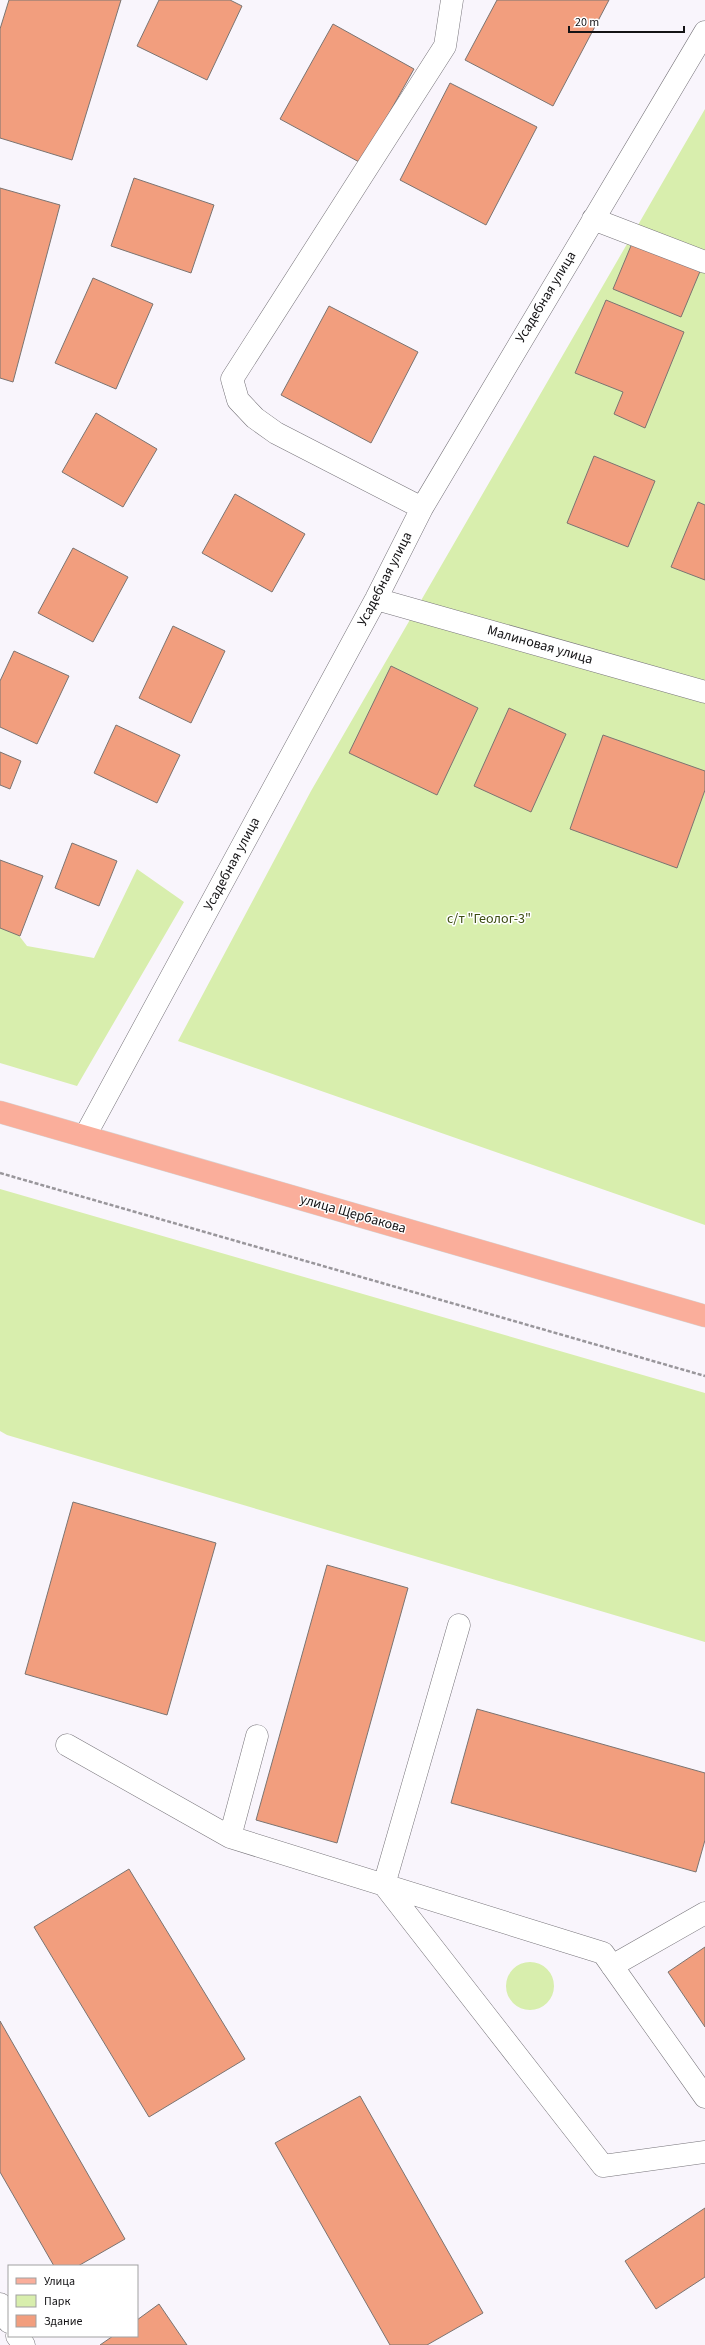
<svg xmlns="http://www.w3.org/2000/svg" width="705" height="2345" viewBox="0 0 705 2345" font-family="'Source Sans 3',sans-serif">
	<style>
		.green { fill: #d8eead }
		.building { fill: #f29e7e; stroke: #7b7471 }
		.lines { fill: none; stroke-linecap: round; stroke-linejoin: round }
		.minor-casing { stroke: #77747a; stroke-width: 23 }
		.major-casing { stroke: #d5d5d5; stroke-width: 23 }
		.path { stroke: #99969b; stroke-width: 2.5; stroke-dasharray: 4 2; stroke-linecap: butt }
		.minor { stroke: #fff; stroke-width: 22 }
		.major { stroke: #faae9b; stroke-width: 22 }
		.labels { text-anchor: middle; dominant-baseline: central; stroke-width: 3; stroke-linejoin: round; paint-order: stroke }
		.street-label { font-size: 14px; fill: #141315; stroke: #fff }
		.park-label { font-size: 14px; fill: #3c4c11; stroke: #fff }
	</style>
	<rect width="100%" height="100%" fill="#f9f5fc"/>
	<path class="green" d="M705 109V1225L178 1041 311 791Z
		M137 869 184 902 77 1086 0 1063V911L27 946 94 958Z
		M0 1189 705 1393V1642L7 1435 0 1431Z
		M506 1986a24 24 0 1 1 48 0a24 24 0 1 1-48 0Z"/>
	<path class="building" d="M9 0H121L72 160 0 138V29Z
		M159 0H230L242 6 207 80 137 46Z
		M497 0H609L553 106 465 60Z
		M333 24 414 69 361 163 280 119Z
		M450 83 537 127 486 225 400 180Z
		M134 178 214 205 191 273 111 246Z
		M0 188 60 205 13 382 0 378Z
		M633 241 701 269 681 317 613 289Z
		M93 278 153 304 116 389 55 363Z
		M606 300 684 332 645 428 614 414 623 392 575 373Z
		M329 306 418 352 371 443 281 395Z
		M96 413 157 449 123 507 62 472Z
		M594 456 655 481 628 547 567 523Z
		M235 494 305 534 272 592 202 553Z
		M698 502 705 505V580L671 567Z
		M73 548 128 577 93 642 38 613Z
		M173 626 225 651 191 723 139 698Z
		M14 651 69 676 37 744 0 727V681Z
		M391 666 478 708 437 795 349 753Z
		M509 708 566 734 531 812 474 786Z
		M116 725 180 755 157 803 94 773Z
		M603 735 705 771V790L677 868 570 829Z
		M0 752 21 761 10 789 0 785Z
		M72 843 117 861 99 906 55 888Z
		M0 860 43 876 20 936 0 928Z
		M73 1502 216 1543 167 1715 25 1674Z
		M327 1565 408 1588 337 1843 256 1820Z
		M477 1709 705 1773V1840L696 1872 451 1803Z
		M129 1869 245 2059 149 2117 34 1927Z
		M705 1947V2027L668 1972Z
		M0 2021 125 2239 78 2266H54L0 2172Z
		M360 2096 483 2313 427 2345H390L275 2143Z
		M705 2208V2277L656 2309 625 2261Z
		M159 2304 187 2345H100L113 2336H137V2320Z"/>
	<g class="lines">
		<defs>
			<path id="minor" d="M593 219 705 262
				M422 508 276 433 255 418 238 400 232 379 445 46 452 0
				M376 599 705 692
				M85 1136 376 599 422 508 705 32
				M459 1625 384 1885 603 2166 705 2152
				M67 1745 230 1837 603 1953 705 2097
				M230 1837 257 1736
				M612 1966 705 1913
				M0 2304 9 2322
				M17 2336 24 2345"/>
			<path id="major" d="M0 1112 705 1316"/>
		</defs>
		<use href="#minor" class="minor-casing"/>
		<use href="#major" class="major-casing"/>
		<path class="path" d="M0 1173 705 1376"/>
		<use href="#minor" class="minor"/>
		<use href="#major" class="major"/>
	</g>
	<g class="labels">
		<g class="street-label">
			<text transform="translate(546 297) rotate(-59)">Усадебная улица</text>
			<text transform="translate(385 579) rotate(-63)">Усадебная улица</text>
			<text transform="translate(540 645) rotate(16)">Малиновая улица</text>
			<text transform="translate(232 864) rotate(-62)">Усадебная улица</text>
			<text transform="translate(353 1214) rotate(16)">улица Щербакова</text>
		</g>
		<g class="park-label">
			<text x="489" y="919">с/т "Геолог-3"</text>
		</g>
	</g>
	<rect x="8" y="2265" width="130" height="72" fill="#ffffff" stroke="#a1a1a1"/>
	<rect x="16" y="2278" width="20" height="6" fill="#faae9b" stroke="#a1a1a1"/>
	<text x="44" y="2285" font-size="12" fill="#141315">Улица</text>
	<rect x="16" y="2295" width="20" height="12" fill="#d8eead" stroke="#a1a1a1"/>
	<text x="44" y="2305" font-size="12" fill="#141315">Парк</text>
	<rect x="16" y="2315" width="20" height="12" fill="#f29e7e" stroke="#a1a1a1"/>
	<text x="44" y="2325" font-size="12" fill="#141315">Здание</text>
	<path d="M569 26v6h115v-6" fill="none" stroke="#141315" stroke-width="2"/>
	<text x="575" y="26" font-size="12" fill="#141315" stroke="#ffffff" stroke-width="3" paint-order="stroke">20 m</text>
</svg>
